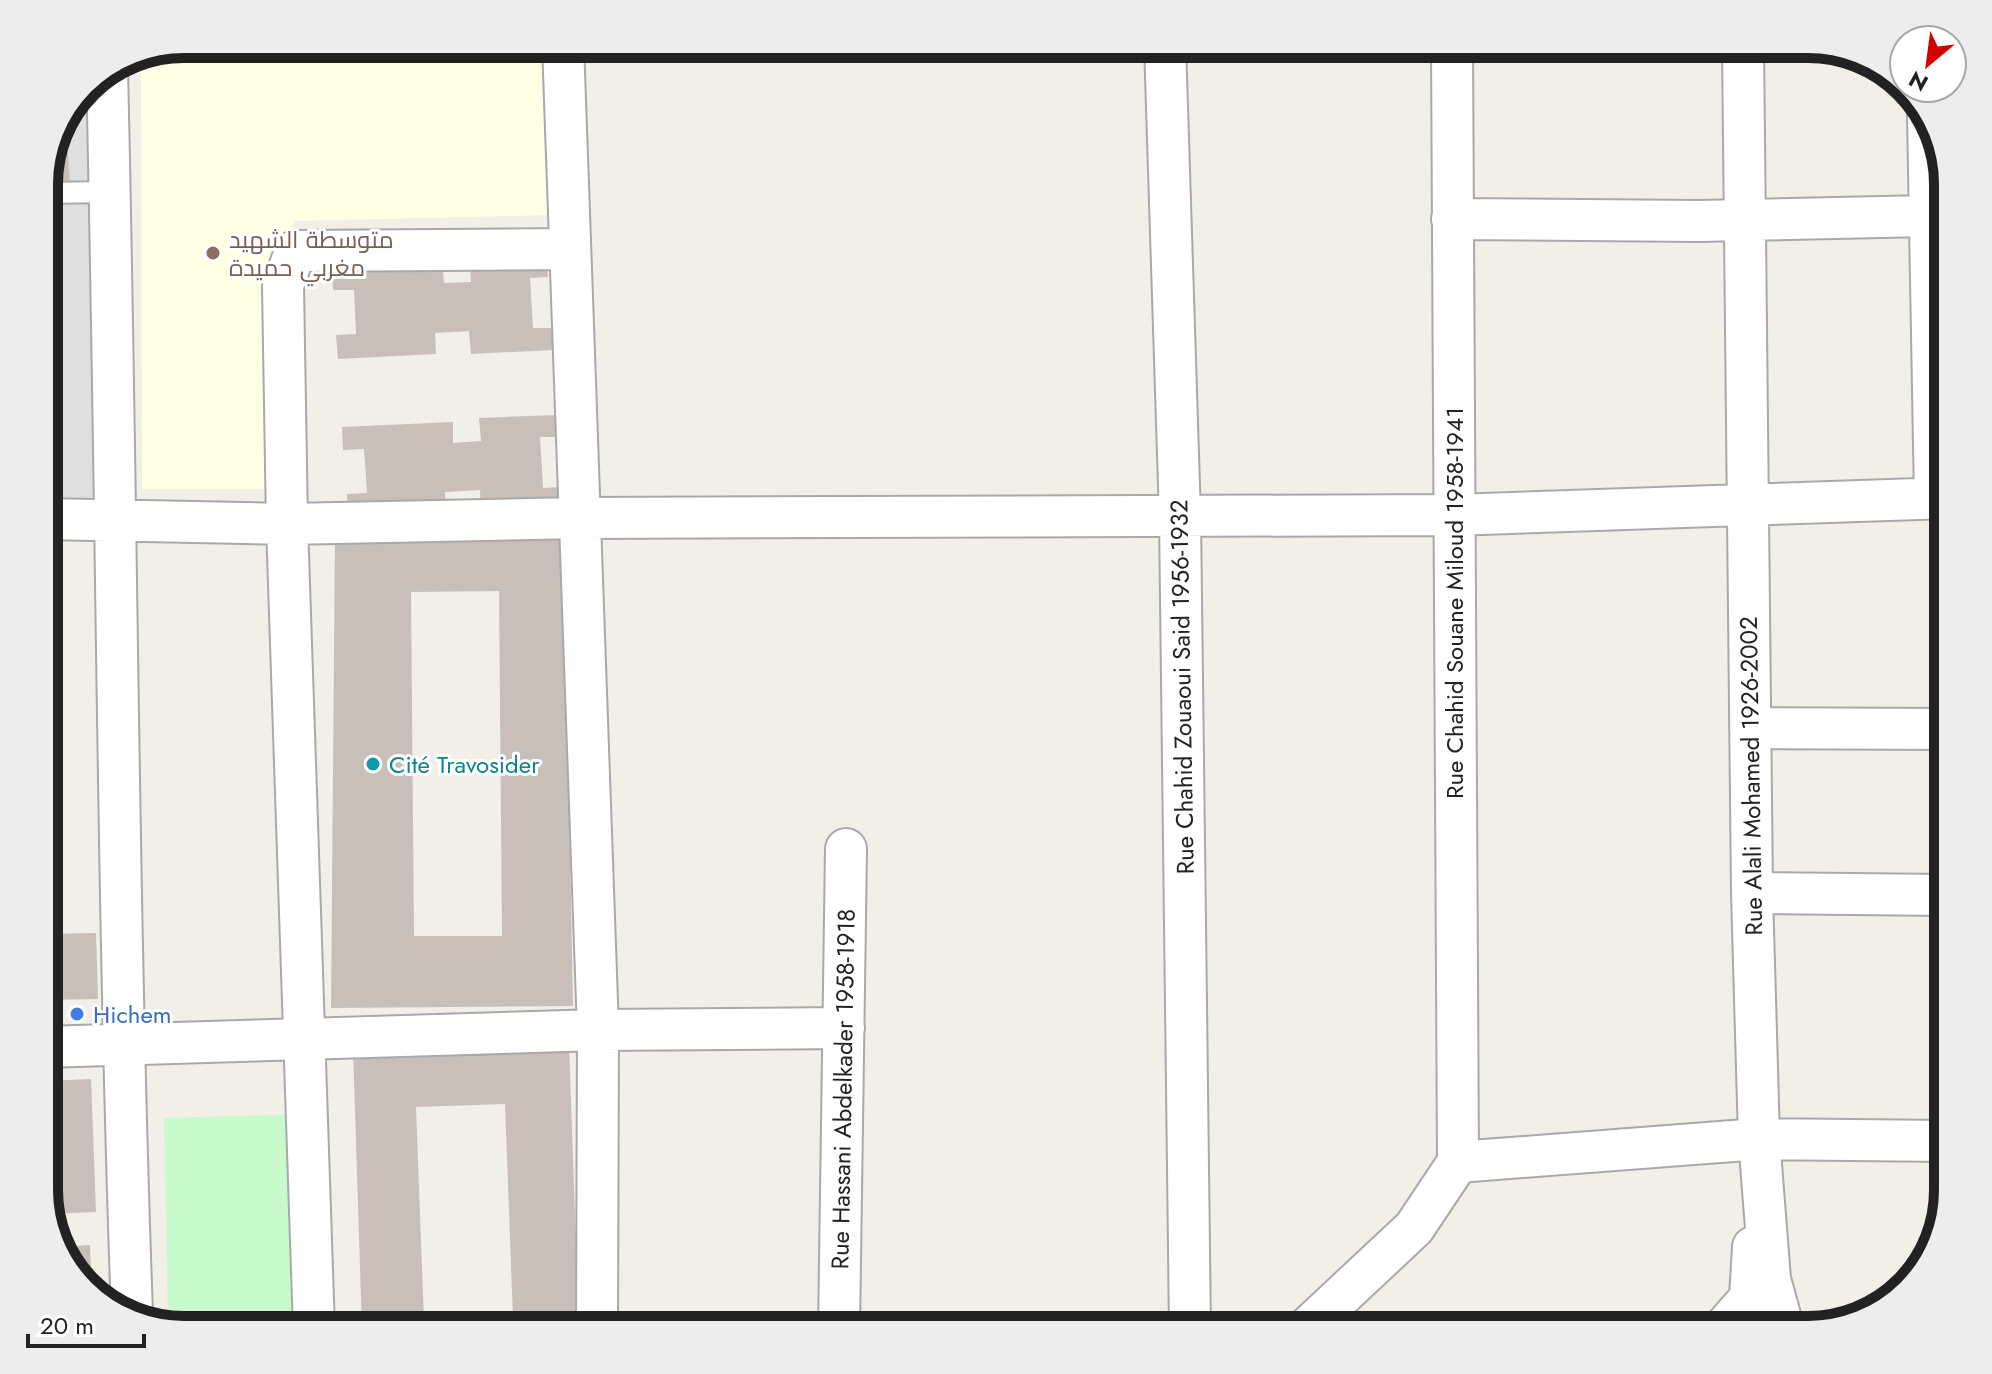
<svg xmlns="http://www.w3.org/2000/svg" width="1992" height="1374" viewBox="0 0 1992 1374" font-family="Jost,Cairo,sans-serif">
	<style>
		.residential { fill: #e0dfdf }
		.education { fill: #ffffe5 }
		.park { fill: #c8facc }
		.building { fill: #c7bfb8; fill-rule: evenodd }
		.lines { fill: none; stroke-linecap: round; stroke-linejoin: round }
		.service-casing { stroke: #a9a9a9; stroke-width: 24 }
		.minor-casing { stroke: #a9a9a9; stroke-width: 44 }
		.service { stroke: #fff; stroke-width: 20 }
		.minor { stroke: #fff; stroke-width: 40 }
		.education-dot { fill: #8d6e63; stroke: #fff; stroke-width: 3 }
		.culture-dot { fill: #0f9aa8; stroke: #fff; stroke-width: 3 }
		.shop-dot { fill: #3f7fe0; stroke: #fff; stroke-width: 3 }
		.labels { text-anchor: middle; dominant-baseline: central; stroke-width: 6; stroke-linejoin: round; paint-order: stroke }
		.education-label { font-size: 24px; fill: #785e54; stroke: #fff; text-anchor: start }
		.street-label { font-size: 24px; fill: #222; stroke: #fff }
		.culture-label { font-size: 24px; fill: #0d838f; stroke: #fff; text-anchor: start }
		.shop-label { font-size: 24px; fill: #366cbe; stroke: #fff; text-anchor: start }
		.rim { fill: none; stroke: #222; stroke-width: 10 }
	</style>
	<rect width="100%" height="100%" fill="#f2efe9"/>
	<path class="residential" d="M100 75 117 506 44 505V175L85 85Z"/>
	<path class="education" d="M184 44H548L551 215 295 221 276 285 279 489H142L141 53Z"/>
	<path class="park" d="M303 1114 311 1330H184L168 1325 164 1118Z"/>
	<path class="building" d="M66 126 70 185 44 186V175Z
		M546 256 548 277 530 278 533 328H551L553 350 471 354 469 331 435 333 436 354 338 359 336 335 356 334 354 290H333L332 268 442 262 444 283 471 282 470 260Z
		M44 273 48 288H52L59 419H50L53 466 44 467Z
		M556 415 557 437H540L543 488 561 487 563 509 481 513 480 490 445 492 446 513 348 518 347 494 367 493 364 449 343 450 342 427 453 422V443L481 441 479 418Z
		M564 532 573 1006 331 1008 335 533ZM499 591 502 936H414L411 592Z
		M44 567H49L50 618H44Z
		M96 933 98 999 44 1000V934Z
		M569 1043 579 1330H362L353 1048ZM505 1104 513 1318 424 1321 416 1107Z
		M91 1079 96 1212 49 1214 44 1199V1081Z
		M90 1245 92 1292 63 1260 59 1247Z"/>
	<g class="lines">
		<defs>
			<path id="service" d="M44 193 110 192"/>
			<path id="minor" d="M563 44 598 1030 597 1330
				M1165 44 1180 517 1190 1330
				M1452 44 1458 1162
				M1743 44 1752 893 1759 1139 1770 1279 1784 1330
				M107 70C117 485 117 900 132 1314
				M1928 115 1935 499
				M1452 219 1699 221 1928 216
				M44 519 287 524 579 518 1453 515 1948 498
				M1750 728 1948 729
				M1752 893 1948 895
				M44 1047 598 1030 844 1028
				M1458 1162 1759 1139 1948 1141
				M314 1330 287 524 283 286 295 251 569 249
				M839 1330 846 849
				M1305 1330 1414 1228 1458 1162
				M1722 1330 1750 1298 1753 1247"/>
		</defs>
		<use href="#service" class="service-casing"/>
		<use href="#minor" class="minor-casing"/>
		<use href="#service" class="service"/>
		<use href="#minor" class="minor"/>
	</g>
	<circle class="education-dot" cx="213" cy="253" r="8"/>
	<circle class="culture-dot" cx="373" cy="764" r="8"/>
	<circle class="shop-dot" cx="77" cy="1014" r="8"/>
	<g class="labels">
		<g class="education-label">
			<text x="229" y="239">متوسطة الشهيد<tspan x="229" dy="28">مغربي حميدة</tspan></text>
		</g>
		<g class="street-label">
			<text transform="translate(1454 603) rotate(-90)">Rue Chahid Souane Miloud 1958-1941</text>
			<text transform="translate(1182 687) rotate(-91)">Rue Chahid Zouaoui Said 1956-1932</text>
			<text transform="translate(1751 776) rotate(-91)">Rue Alali Mohamed 1926-2002</text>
			<text transform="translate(843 1089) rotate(-89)">Rue Hassani Abdelkader 1958-1918</text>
		</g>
		<g class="culture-label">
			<text x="389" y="764">Cité Travosider</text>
		</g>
		<g class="shop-label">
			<text x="93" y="1014">Hichem</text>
		</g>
	</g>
	<path d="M0 0H1992V1374H0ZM184 58H1808A126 126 0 0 1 1934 184V1190A126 126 0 0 1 1808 1316H184A126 126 0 0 1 58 1190V184A126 126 0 0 1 184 58Z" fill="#ededed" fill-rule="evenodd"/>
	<path class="rim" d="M184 58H1808A126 126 0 0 1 1934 184V1190A126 126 0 0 1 1808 1316H184A126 126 0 0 1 58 1190V184A126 126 0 0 1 184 58Z"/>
	<g transform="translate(1928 64) rotate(209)"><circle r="38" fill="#ffffff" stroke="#a7a7a7" stroke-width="2"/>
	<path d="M0-6L14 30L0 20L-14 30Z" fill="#d40000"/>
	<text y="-12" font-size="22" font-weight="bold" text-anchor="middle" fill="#222222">N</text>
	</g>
	<path d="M28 1334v12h116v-12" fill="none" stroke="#222222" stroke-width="4"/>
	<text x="40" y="1334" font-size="24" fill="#222222" stroke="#ffffff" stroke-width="6" paint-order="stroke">20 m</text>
</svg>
